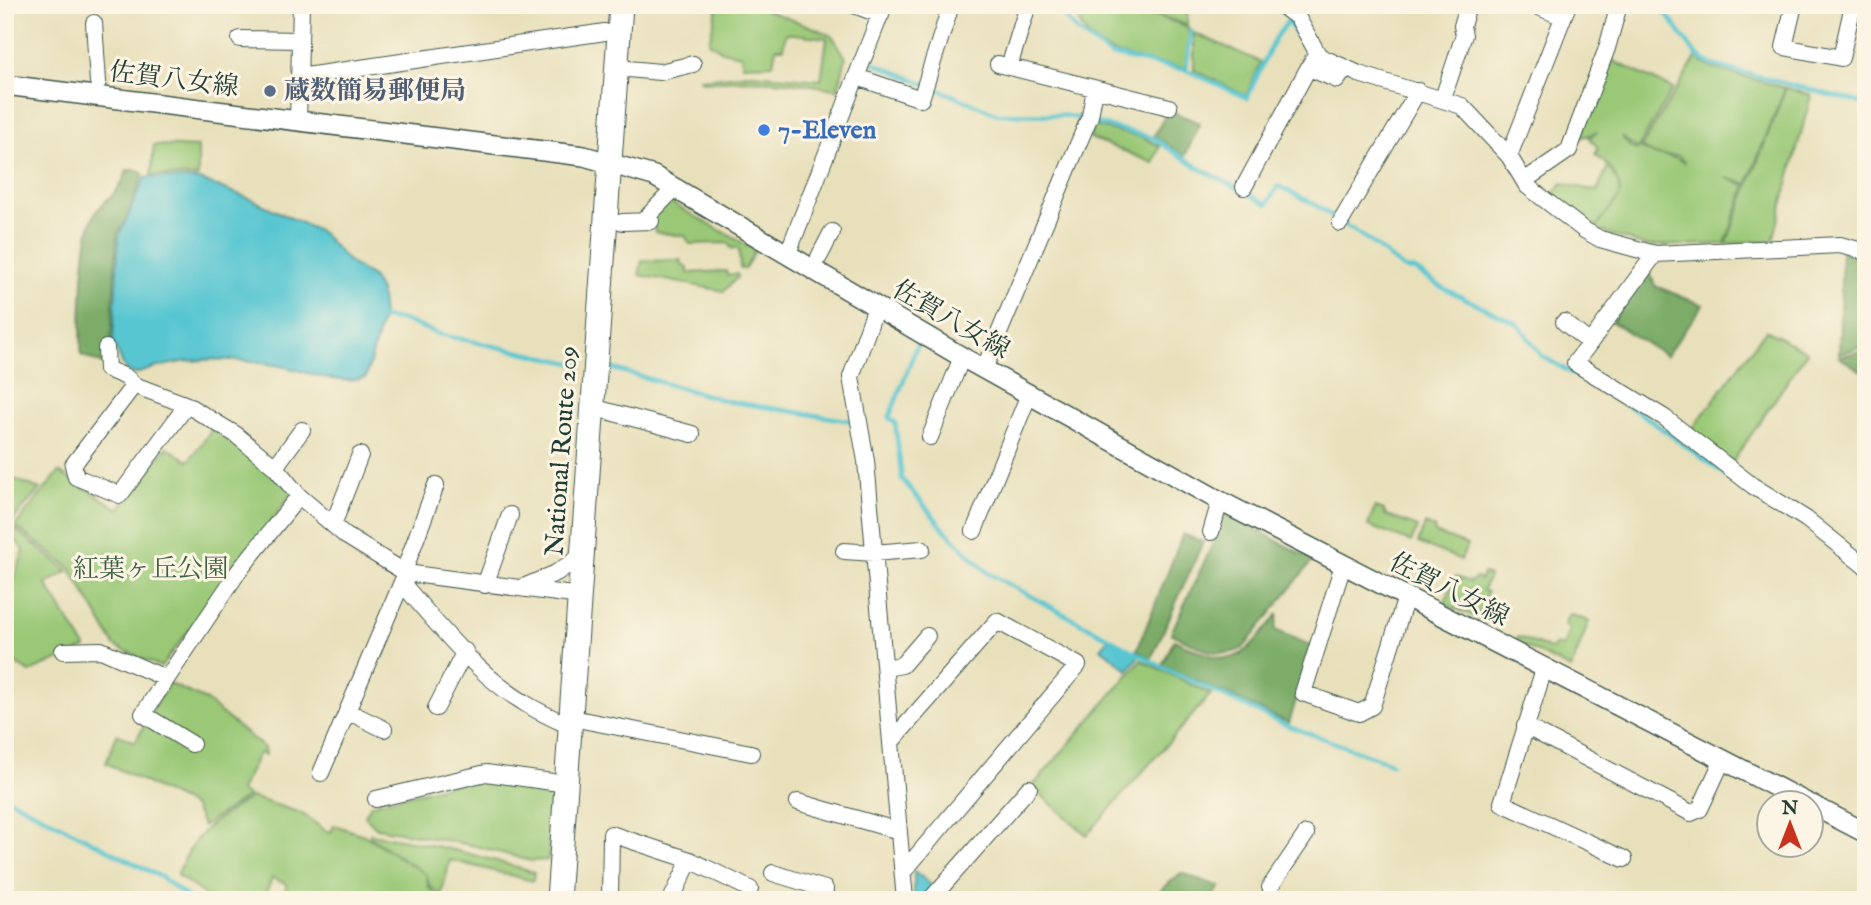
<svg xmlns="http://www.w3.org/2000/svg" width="1871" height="905" viewBox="0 0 1871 905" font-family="'IM FELL English','Noto Serif JP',serif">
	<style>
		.green { fill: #9ac876; stroke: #5c8255; stroke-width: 2 }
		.forest { fill: #7bac67; stroke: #4d744e; stroke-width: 2 }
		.water { fill: #59c6d1; stroke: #3c8282; stroke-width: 2 }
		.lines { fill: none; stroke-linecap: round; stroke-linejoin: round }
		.stream { stroke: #59c6d1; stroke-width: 4.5 }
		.minor-casing { stroke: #3d5548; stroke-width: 18 }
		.major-casing { stroke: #3d5548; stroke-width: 22 }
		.highway-casing { stroke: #3d5548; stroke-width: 25 }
		.minor { stroke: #fff; stroke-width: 16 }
		.major { stroke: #fff; stroke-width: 19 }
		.highway { stroke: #fff; stroke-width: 23 }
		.service-dot { fill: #5c6f8a; stroke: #fcf5e5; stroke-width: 2.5 }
		.shop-dot { fill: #3f7fe0; stroke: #fcf5e5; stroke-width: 2.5 }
		.labels { text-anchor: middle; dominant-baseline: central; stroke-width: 6; stroke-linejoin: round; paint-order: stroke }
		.street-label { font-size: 26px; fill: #1f3d34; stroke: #fcf5e5 }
		.service-label { font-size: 26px; font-weight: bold; fill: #4e5e75; stroke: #fcf5e5; text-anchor: start }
		.shop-label { font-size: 26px; font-weight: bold; fill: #366cbe; stroke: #fcf5e5; text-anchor: start }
		.park-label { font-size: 26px; fill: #3e6044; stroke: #fcf5e5 }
	</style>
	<rect width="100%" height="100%" fill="#fcf5e5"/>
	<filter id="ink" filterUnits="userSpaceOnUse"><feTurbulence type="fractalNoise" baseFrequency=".0143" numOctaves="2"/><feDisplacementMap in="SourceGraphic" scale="14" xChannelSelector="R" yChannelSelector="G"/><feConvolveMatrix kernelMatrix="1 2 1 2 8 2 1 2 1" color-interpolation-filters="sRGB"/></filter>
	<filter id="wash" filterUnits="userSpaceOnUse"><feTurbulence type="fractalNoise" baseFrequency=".00686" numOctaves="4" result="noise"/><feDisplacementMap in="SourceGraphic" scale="28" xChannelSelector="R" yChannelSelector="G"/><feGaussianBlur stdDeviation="1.57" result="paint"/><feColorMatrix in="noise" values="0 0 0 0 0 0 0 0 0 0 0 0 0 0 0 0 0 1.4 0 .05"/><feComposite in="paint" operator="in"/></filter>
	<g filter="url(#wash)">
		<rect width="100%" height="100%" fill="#e8e0bb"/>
		<path class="green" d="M718 5H752L820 30 833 37 846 58 838 90C792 79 749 79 703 82L700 79 751 74 821 80 827 38 786 33 783 48H776L773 64 743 65 741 55 722 51 709 42Z
			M1083 5H1127L1188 27 1190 44 1185 68C1149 59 1096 62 1079 21Z
			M1128 5H1188L1187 25Z
			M1194 33 1261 62 1246 96 1194 70Z
			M1607 58 1673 89 1637 149 1622 137 1631 148 1637 150 1640 148C1656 158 1671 153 1685 163L1678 156 1654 155 1641 147 1696 58 1712 68 1785 88 1747 184 1726 178 1746 185 1725 244 1646 246 1595 229 1620 196 1594 229 1551 198 1562 183 1597 191 1608 166 1618 183 1620 194C1619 175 1610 166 1595 155L1598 148 1589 137 1598 132 1580 138Z
			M1786 88 1811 95 1773 241 1726 244Z
			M1094 126 1141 137 1160 146 1153 163 1090 138Z
			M154 145 198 147V177L151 175Z
			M666 200 755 250 745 269 740 268 739 249 731 248 728 243 690 244 685 236 655 232 653 215Z
			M681 260 682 266 688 267V273L726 271 727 275 737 274 738 277 724 291 639 275 642 261Z
			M1766 330 1807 352 1732 463 1690 432Z
			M215 425 293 492 161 667 115 646 70 568 15 526 59 472 119 509 167 447 189 461Z
			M5 476 40 489 5 529Z
			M1375 507 1384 510 1385 515 1418 527 1411 542 1368 526Z
			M1425 524 1434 528 1435 533 1467 545 1461 560 1418 543Z
			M15 529 68 571 46 584 86 648 30 672 12 662 5 667V601L24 551 10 533Z
			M1483 573 1489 576 1483 590 1487 592 1477 618 1444 604 1456 577 1470 582 1476 578 1481 580Z
			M1569 614 1589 621 1571 669 1515 641 1518 637 1553 650 1555 644 1563 647 1569 628 1564 625Z
			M1141 660 1211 694 1087 835 1032 787Z
			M168 683 204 699 264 748 265 755 259 753 240 791 248 796 203 826 193 806 106 763 117 734 135 742Z
			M493 780 553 788 548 860 531 861 476 846 377 828 365 816 371 804 466 781 490 783Z
			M251 797 301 813 326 831 331 832 334 825 364 835 427 875 370 837V834C427 843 480 854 534 873L533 881 450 860 441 896 429 885 427 876 428 886 439 900H282L287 884 272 878 263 900H212L177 875C196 830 211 823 251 797Z"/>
		<path class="forest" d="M1168 110 1200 123 1185 156 1154 136Z
			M127 170H138L143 174 125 223 117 234 111 344 105 365 81 355C81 323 81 247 93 218 100 200 120 197 127 170Z
			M1842 250 1866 256V345L1839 354Z
			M1649 269 1655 286 1703 305 1666 356 1612 322Z
			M1866 350V374L1839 357Z
			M1223 512 1313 560 1243 648C1218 662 1194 644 1171 633L1215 539Z
			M1183 534 1203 542 1151 659 1137 650Z
			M1278 614 1275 630 1312 646 1289 723 1162 665 1174 640C1236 669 1236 665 1278 614Z
			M1181 873 1220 887 1210 900H1165L1154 896Z"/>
		<path class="water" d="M145 177 200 180 251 199 321 232 349 262 372 277 380 291 383 315 366 377C339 388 303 369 275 365 222 357 187 356 135 374L126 371 113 343 119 236Z
			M1109 638 1140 655 1128 670 1101 648Z
			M914 871 935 888 925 900H914Z"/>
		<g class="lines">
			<path class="stream" d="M1056 5 1077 31 1110 55 1186 70 1247 98 1275 38 1300 5
				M1660 5 1697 56 1713 65 1866 104
				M1288 22 1309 54
				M872 62 998 114 1061 115 1084 119
				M1186 70 1191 31
				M1092 122 1153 138 1199 168 1267 204 1278 186 1314 204 1368 240 1404 269 1415 270 1441 287 1518 324 1542 356 1643 415 1739 485
				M382 318 403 320 438 334 581 365
				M918 343 889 418 895 422 902 479 944 529 988 573 1159 665 1283 724 1391 763
				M607 367 727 401 852 421
				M5 797 161 877 191 900"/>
		</g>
	</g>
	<g filter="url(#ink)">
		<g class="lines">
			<defs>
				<path id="minor" d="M854 5 881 15
					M1281 5 1298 18 1319 56 1359 74 1462 106 1509 156 1527 186 1584 230 1600 239 1655 254 1840 245 1866 252
					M1534 5 1563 17
					M1794 5 1784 47 1841 58 1853 5
					M94 23 98 82
					M240 39 300 40
					M998 64 1169 107
					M1009 67 1028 5
					M617 68 660 72 693 64
					M1309 68 1337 80 1346 68
					M299 77 605 32
					M857 77 921 99 951 5
					M1443 98 1464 35 1462 26 1468 5
					M298 122 301 5
					M1509 156 1568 5
					M1524 181 1569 150 1607 48 1619 5
					M1244 187 1317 52
					M643 221 675 188
					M622 222 651 221
					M1340 223 1418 91
					M788 253 884 5
					M1655 254 1575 363 1665 418 1753 486 1806 519 1866 567
					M819 257 832 232
					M876 307 851 377 866 461 905 900
					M1564 322 1590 343
					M106 348 107 369 126 377 134 385 187 405 235 434 275 467 299 496 346 536 406 573 580 596
					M984 369 1090 116 1095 89
					M134 385 73 465 76 477 120 495 187 405
					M592 407 692 434
					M930 437 962 357
					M275 467 302 430
					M333 525 360 455
					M974 531 1029 394
					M1211 532 1220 501
					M844 551 874 553 922 549
					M1343 565 1303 693 1359 713 1372 706 1406 597
					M404 571 436 485
					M402 583C436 623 478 675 523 702 538 712 555 719 572 727
					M485 585 510 515
					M521 588 556 573 583 555
					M63 651 101 650 165 678
					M885 668 902 665 927 636
					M1544 669 1502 803 1624 859
					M436 708 465 651
					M349 712 384 729
					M572 718 751 753
					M1525 726 1691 813 1700 809 1723 759
					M891 742 997 621 1078 665 903 872
					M192 744 143 714 238 572 299 496
					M321 773 405 575
					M376 799 486 773 567 784
					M798 802 899 831
					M773 873 825 889 824 900
					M1270 887 1306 834
					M610 900 611 834 690 860
					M671 900 690 860 750 889
					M930 900 1029 788"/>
				<path id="major" d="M5 85 584 156 654 176 962 357 1220 501 1809 804
					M1812 805 1866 833"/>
				<path id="highway" d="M558 900 621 5"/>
			</defs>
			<use href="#minor" class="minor-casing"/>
			<use href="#major" class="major-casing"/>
			<use href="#highway" class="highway-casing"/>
			<use href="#minor" class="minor"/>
			<use href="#major" class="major"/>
			<use href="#highway" class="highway"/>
		</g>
	</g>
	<circle class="service-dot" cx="270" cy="91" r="7"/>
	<circle class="shop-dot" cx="764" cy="130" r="7"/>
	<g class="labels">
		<g class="street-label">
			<text transform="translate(174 80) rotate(7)">佐賀八女線</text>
			<text transform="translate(951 320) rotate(30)">佐賀八女線</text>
			<text transform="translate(562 451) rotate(-86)">National Route 209</text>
			<text transform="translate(1449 590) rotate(27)">佐賀八女線</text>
		</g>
		<g class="service-label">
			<text x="284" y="91">蔵数簡易郵便局</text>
		</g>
		<g class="shop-label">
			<text x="778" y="130">7-Eleven</text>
		</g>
		<g class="park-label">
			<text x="151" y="569">紅葉ヶ丘公園</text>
		</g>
	</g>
	<rect width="1871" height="905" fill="none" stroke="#fcf5e5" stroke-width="28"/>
	<g transform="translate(1790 824)"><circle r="33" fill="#fcf5e5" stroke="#a4ab9e" stroke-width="2"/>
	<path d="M0-5L12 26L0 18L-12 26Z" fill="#c8321e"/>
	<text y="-10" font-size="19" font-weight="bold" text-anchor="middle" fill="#1f3d34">N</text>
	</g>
</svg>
